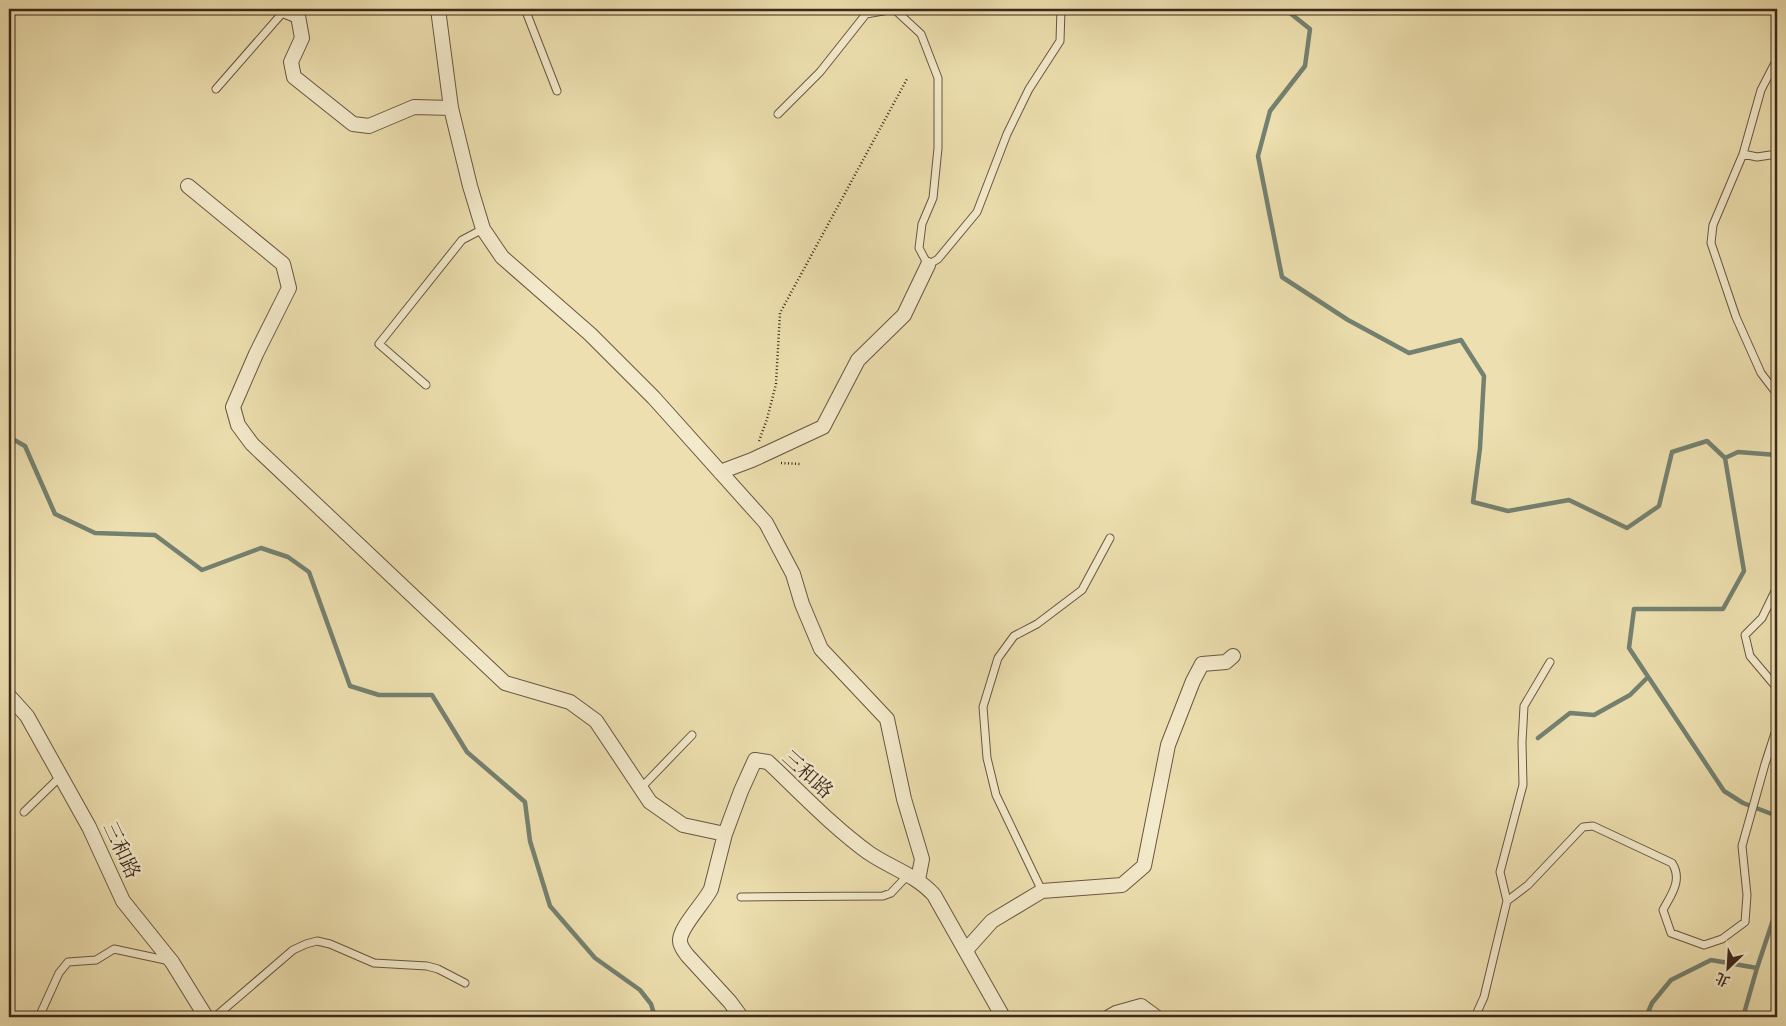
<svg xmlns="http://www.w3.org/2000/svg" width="1786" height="1026" viewBox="0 0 1786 1026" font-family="'EB Garamond','Noto Serif TC',serif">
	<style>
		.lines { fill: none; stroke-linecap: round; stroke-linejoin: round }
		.stream { stroke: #748170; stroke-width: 4.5 }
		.lane-casing { stroke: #695641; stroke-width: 9 }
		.street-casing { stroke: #695641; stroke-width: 16 }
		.path { stroke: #3d281c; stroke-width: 2.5; stroke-dasharray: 1 2.5; stroke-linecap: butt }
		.lane { stroke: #f3eacb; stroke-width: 7 }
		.street { stroke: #f3eacb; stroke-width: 14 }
		.labels { text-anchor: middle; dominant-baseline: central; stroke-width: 5; stroke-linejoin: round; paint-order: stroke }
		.street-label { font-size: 20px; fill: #3d281c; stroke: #f3eacb }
	</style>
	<rect width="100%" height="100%" fill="#eddfaf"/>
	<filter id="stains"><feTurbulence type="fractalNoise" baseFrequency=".004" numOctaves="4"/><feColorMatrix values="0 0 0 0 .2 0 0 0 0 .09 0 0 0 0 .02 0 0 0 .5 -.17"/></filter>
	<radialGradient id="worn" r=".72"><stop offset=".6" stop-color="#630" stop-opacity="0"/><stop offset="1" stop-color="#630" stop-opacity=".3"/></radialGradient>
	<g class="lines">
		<path class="stream" d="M1285 9 1310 29 1305 66 1270 111 1258 156 1282 277 1348 320 1409 353 1461 340 1484 376 1480 448 1473 502 1508 511 1569 500 1627 528 1659 506 1672 452 1707 441 1725 458 1744 571 1723 609H1634L1629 648 1724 791 1743 803 1777 816
			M9 437 25 446 55 514 95 533 155 535 202 570 261 548 288 557 309 572 350 686 379 695H432L467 752 525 802 530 841 550 906 595 958 640 990 651 1004 655 1017
			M1725 458 1738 452 1777 455
			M1538 738 1570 713 1594 715 1630 695 1648 677
			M1646 1017 1652 1003 1671 980 1711 960 1757 968
			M1743 1017 1757 968 1777 908"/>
		<defs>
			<path id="lane" d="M525 9 557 91
				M1777 59 1761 90 1743 154 1713 225 1711 243 1736 317 1761 373 1777 394
				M216 89 285 10
				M778 114 820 72 866 14 894 9 921 34 938 78V148L933 198 922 224 919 248 928 265 938 259 977 212 1007 134 1029 89 1060 41 1061 9
				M1743 154 1757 157 1777 154
				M426 385 379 344 462 240 483 229
				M1777 587 1762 618 1745 635 1750 656 1777 688
				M640 789 692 735
				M24 812 60 777
				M1042 891 996 795 987 758 983 707 998 658 1014 636 1037 624 1082 590 1110 538
				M741 897 883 896 891 893 908 875
				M1507 901 1500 872 1523 785 1522 742 1524 706 1550 662
				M39 1017 59 973 68 962 96 960 114 949 170 961
				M215 1017 293 950 306 944 317 941 330 944 374 963 427 966 438 969 465 983
				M1475 1017 1484 997 1507 901 1528 885 1583 827 1593 826 1672 863C1683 880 1671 895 1663 910L1671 933 1704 945 1722 939 1745 922 1747 895 1742 846 1765 764 1777 727"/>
			<path id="street" d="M281 9 298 16 302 38 291 62 294 77 353 124 369 126 414 107 451 108
				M438 9 451 108 470 186 483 229 502 257 590 334 654 398 766 523 793 574 802 604 821 649 887 719 904 799 922 859 918 880
				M188 186 283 264 289 288 256 354 233 407 238 425 252 444 505 683 570 702 596 721 650 802 683 825 725 834
				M720 472 752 460 823 427 858 360 904 315 928 265
				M9 696 27 716 89 827 123 901 172 962 206 1017
				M966 950 992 921 1042 891 1122 885 1144 866 1168 745 1193 681 1202 664 1226 662 1233 656
				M741 1017 730 1002 687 955C684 951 680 946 680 941 679 928 705 902 711 889L725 834 741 791 755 760 768 762C801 793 833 827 869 853 891 868 916 875 934 895L1003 1017
				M1109 1017 1116 1013 1141 1006 1156 1017"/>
		</defs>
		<use href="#lane" class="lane-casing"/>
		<use href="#street" class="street-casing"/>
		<path class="path" d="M759 441 767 419 776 384 780 313 907 79
			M781 463 800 464"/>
		<use href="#lane" class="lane"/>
		<use href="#street" class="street"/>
	</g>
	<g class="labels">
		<g class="street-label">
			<text transform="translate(808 774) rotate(42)">三和路</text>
			<text transform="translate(122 850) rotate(65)">三和路</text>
		</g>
	</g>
	<rect width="1786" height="1026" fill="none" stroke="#eddfaf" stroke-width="30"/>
	<rect x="10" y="10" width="1766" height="1006" fill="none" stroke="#3d281c" stroke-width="2.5"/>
	<rect x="15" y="15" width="1756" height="996" fill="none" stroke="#3d281c"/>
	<g transform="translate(1728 968) rotate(205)" stroke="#f3eacb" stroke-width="4" paint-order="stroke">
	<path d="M0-4L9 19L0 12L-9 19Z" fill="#3d281c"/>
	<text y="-8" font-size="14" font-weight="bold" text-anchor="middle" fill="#3d281c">北</text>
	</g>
	<rect width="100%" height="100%" filter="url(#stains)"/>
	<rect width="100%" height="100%" fill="url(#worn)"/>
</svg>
